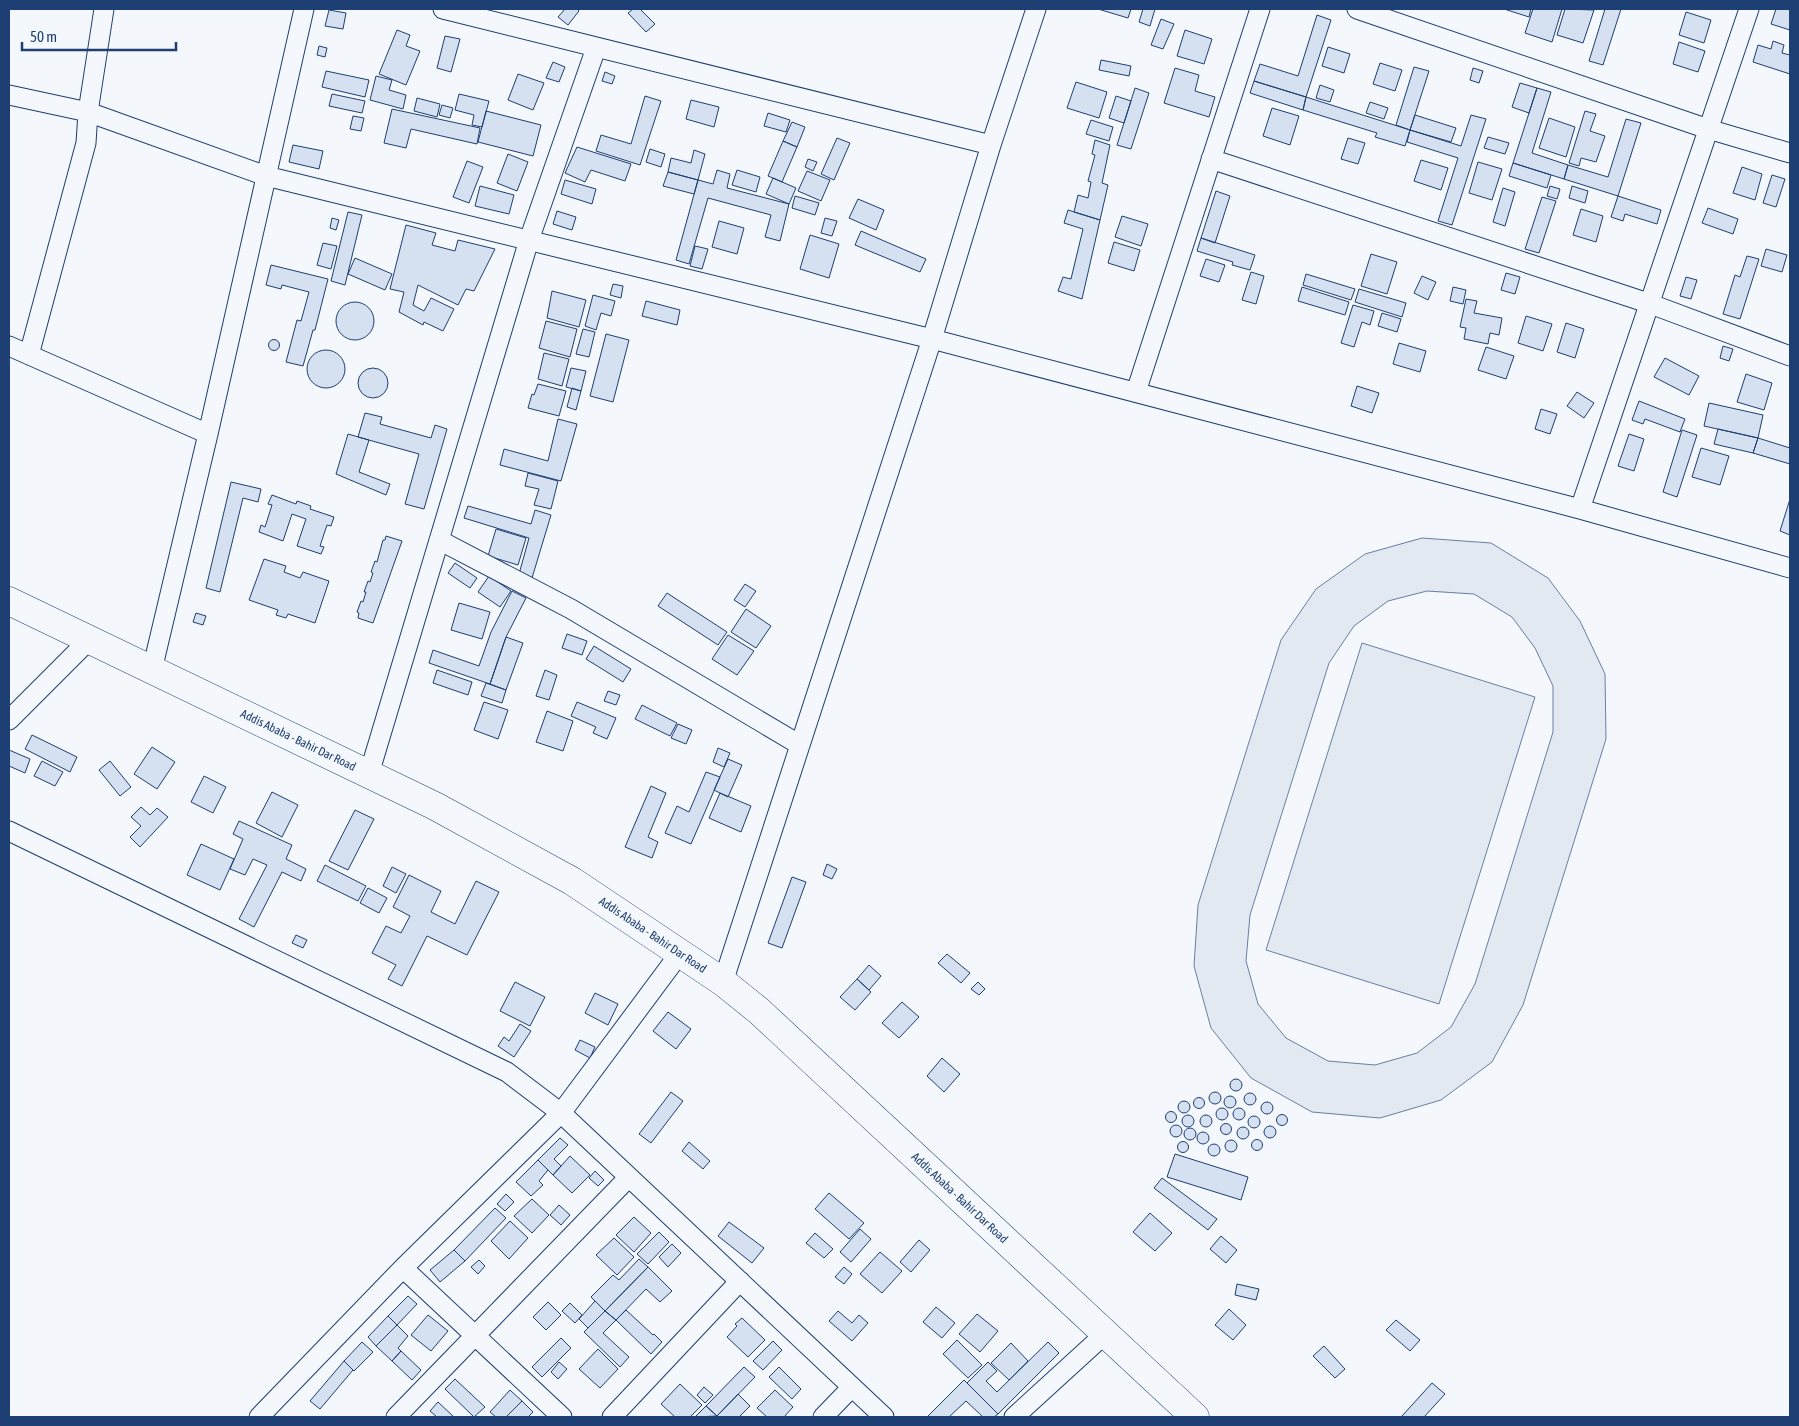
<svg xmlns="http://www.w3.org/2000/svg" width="1799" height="1426" viewBox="0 0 1799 1426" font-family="'Asap Condensed',sans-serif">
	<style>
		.green { fill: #e3e9f0; stroke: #687fa3; fill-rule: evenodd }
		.building { fill: #d5e0f0; stroke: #1d3f73 }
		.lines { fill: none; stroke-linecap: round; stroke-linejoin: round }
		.minor-casing { stroke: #1d3f73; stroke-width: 21 }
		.trunk-casing { stroke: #1d3f73; stroke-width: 29 }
		.minor { stroke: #f4f7fb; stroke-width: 19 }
		.trunk { stroke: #f4f7fb; stroke-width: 28 }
		.labels { text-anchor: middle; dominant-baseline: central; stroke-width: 4; stroke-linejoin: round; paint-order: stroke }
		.street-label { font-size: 12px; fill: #1d3f73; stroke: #f4f7fb }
	</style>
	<rect width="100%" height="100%" fill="#f4f7fb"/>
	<path class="green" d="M1422 538 1491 543 1548 578 1580 621 1605 674 1606 739 1523 1005 1492 1062 1441 1100 1380 1118 1312 1112 1251 1078 1211 1028 1194 966 1198 905 1281 640 1316 589 1365 554ZM1427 591 1474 594 1512 617 1535 648 1553 686V732L1475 984 1451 1027 1417 1053 1375 1065 1328 1061 1286 1038 1258 1004 1246 961 1250 915 1329 663 1354 626 1388 601Z
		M1362 643 1535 697 1439 1004 1266 950Z"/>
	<path class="building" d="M565 9H577L579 11 568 25 558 17Z
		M633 9H640L655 24 646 32 628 13Z
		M1098 9H1131L1128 18Z
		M1143 9H1155L1150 26 1139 22Z
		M1504 9H1531L1529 17Z
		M1533 9H1562L1552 42 1525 33Z
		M1565 9 1594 10 1583 43 1557 35Z
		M1605 9H1621L1603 65 1589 61Z
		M1776 9H1790V30L1771 24Z
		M329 10 346 13 343 29 325 26Z
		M1686 12 1711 20 1704 43 1679 35Z
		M1317 15 1331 20 1306 97 1254 81 1260 64 1298 76Z
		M1161 19 1174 24 1163 49 1151 45Z
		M397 30 410 35 406 46 420 51 406 85 379 74Z
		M1185 30 1212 39 1204 64 1177 56Z
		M445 36 460 39 451 72 437 68Z
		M1773 41 1784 45 1782 53 1790 55V74L1753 62 1758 45 1771 49Z
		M1679 42 1705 51 1698 72 1673 64Z
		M319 46 327 48 325 57 317 55Z
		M1328 47 1350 54 1344 73 1322 66Z
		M1101 60 1131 66 1129 76 1099 70Z
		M553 62 565 67 559 82 546 78Z
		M1380 63 1402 70 1395 91 1373 84Z
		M1414 67 1429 71 1410 130 1396 125Z
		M1175 68 1199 75 1195 91 1215 97 1209 117 1164 103Z
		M1473 68 1483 71 1479 83 1470 80Z
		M326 71 369 80 365 97 322 87Z
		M605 72 615 76 612 84 602 81Z
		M518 74 544 83 533 110 508 100Z
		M376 76 392 80 389 90 406 95 403 109 370 100Z
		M1254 81 1306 97 1303 110 1250 93Z
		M1076 82 1107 92 1099 118 1067 108Z
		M1520 83 1537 88 1529 113 1512 107Z
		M1320 85 1334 90 1330 102 1316 98Z
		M1135 88 1149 93 1131 149 1117 145Z
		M1537 88 1551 92 1532 153 1568 165 1564 179 1513 163Z
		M332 94 365 101 362 113 329 106Z
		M459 94 489 101 482 127 472 125 474 115 455 110Z
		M645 96 661 101 640 165 596 151 601 135 631 144Z
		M1116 96 1131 101 1124 123 1109 118Z
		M1306 97 1410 130 1405 146 1375 137 1377 133 1303 110Z
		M417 98 440 104 437 117 414 111Z
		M691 100 719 107 714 127 686 119Z
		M1370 102 1388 108 1384 119 1366 113Z
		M442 105 453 108 450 118 439 115Z
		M1272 108 1299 116 1290 145 1263 136Z
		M392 109 480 128 477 144 411 129 406 148 384 143Z
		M486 111 541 125 533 156 478 142Z
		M1585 111 1596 114 1590 131 1605 136 1596 162 1581 158 1579 166 1569 163Z
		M768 113 790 120 786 132 764 126Z
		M1415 115 1456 128 1451 142 1410 130Z
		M1471 115 1486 119 1452 225 1438 221 1458 158 1407 142 1410 130 1461 146Z
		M353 116 364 118 361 131 350 129Z
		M1549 118 1575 127 1566 157 1539 148Z
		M1626 119 1641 123 1618 196 1564 179 1568 165 1608 177Z
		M1091 120 1113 127 1109 141 1086 134Z
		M792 122 805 127 797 147 783 141Z
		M1488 137 1509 143 1505 154 1484 148Z
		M837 138 850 143 834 180 821 174Z
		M1348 138 1365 143 1358 164 1341 159Z
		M1095 140 1110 145 1102 183 1108 185 1100 220 1074 212 1078 195 1088 198 1091 182 1088 181 1095 155 1092 154Z
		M783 141 797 147 782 182 768 176Z
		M293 145 323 151 319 169 289 162Z
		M577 147 631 164 625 181 591 170 585 182 565 173Z
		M650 149 665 154 661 167 646 162Z
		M694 150 705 154 698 180 668 172 671 158 691 163Z
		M508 154 528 162 517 191 497 183Z
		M808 159 817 162 813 171 805 167Z
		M1421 160 1448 168 1441 190 1414 181Z
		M467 161 483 167 469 203 453 197Z
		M1478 162 1502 169 1492 200 1469 193Z
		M1513 163 1551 175 1547 188 1509 176Z
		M1742 167 1762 174 1755 200 1733 193Z
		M717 170 730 174 727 188 789 204 780 241 765 237 771 215 708 198 689 264 676 260 698 180 713 184Z
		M737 170 760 177 756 192 732 185Z
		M807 171 830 180 821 201 798 191Z
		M668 172 698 180 694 194 663 186Z
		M1772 175 1785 179 1776 207 1763 203Z
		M773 178 796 188 789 204 766 194Z
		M565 180 596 189 592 204 561 194Z
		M480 186 514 195 509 214 475 206Z
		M1550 186 1560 189 1557 199 1547 196Z
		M1572 186 1588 191 1585 203 1569 198Z
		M1503 188 1515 192 1505 226 1493 222Z
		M1216 191 1230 196 1215 243 1201 238Z
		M795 196 819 203 815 215 792 208Z
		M1618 196 1661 210 1657 224 1625 214 1623 221 1611 217Z
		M1542 197 1556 201 1539 253 1525 249Z
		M858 199 884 210 876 230 849 218Z
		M1708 208 1738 219 1733 234 1702 223Z
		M1581 209 1603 216 1596 242 1573 235Z
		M1068 210 1100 220 1082 299 1058 291 1063 277 1071 279 1083 229 1064 223Z
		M557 211 576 217 572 230 553 224Z
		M348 212 362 215 345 285 331 281Z
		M1122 216 1148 224 1141 246 1115 237Z
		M332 218 339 220 336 230 330 228Z
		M825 218 837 221 832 236 821 233Z
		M719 221 744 228 737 254 712 247Z
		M406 225 436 233 432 245 455 251 458 240 495 249 474 291 466 289 458 305 418 285 413 305 424 311 431 298 454 309 443 331 424 322 423 325 399 312 404 292 390 289Z
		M861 231 926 259 920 272 855 245Z
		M810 235 839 244 829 278 800 269Z
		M1201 238 1255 255 1250 270 1232 265 1233 262 1197 251Z
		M1114 242 1140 250 1134 271 1108 263Z
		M323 243 337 246 331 269 317 265Z
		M695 246 708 249 702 269 690 266Z
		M1766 249 1787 255 1782 272 1761 266Z
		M1371 254 1397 262 1387 294 1361 286Z
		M1747 256 1759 259 1740 319 1723 314 1735 275 1740 277Z
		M355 258 392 274 385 290 348 274Z
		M1206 259 1225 265 1219 282 1200 276Z
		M271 265 328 279 315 330H313L303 366 286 362 297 320 301 321 309 292 282 285 281 289 266 285Z
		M1251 272 1264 276 1256 304 1242 300Z
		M1506 273 1520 277 1515 294 1501 290Z
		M1306 274 1355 289 1351 300 1303 285Z
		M1422 276 1436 282 1428 300 1414 293Z
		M1686 277 1697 280 1691 299 1680 296Z
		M613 284 623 286 621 298 610 295Z
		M1302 287 1349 302 1345 315 1298 301Z
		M1453 287 1466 290 1463 304 1450 301Z
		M1359 289 1406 303 1402 317 1355 302Z
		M552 291 586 300 579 327 547 318Z
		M593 295 615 301 611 316 601 313 596 330 585 326Z
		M1466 299 1477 301 1474 313 1502 318 1499 335 1490 333 1488 344 1464 339 1466 328 1460 327Z
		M646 301 680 310 677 325 642 316Z
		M336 321a19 19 0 1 1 38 0a19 19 0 1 1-38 0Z
		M1353 305 1374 311 1370 325 1362 322 1354 347 1341 343Z
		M1382 313 1401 319 1397 332 1378 326Z
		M1526 316 1552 324 1543 351 1518 343Z
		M546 321 577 329 570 357 539 348Z
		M1566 323 1584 329 1575 358 1557 352Z
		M583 329 595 332 589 357 576 354Z
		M606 334 629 340 613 402 590 396Z
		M268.5 345a5.5 5.5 0 1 1 11 0a5.5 5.5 0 1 1-11 0Z
		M1399 343 1426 351 1420 372 1393 364Z
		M1723 346 1733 349 1729 361 1720 358Z
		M1486 347 1514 356 1506 379 1478 370Z
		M307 369a19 19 0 1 1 38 0a19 19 0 1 1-38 0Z
		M544 353 569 359 562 386 538 379Z
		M1665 358 1699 376 1689 395 1654 377Z
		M358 383a15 15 0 1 1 30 0a15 15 0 1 1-30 0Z
		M571 368 586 371 581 391 566 387Z
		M1746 374 1772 383 1764 410 1737 402Z
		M538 384 566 391 559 416 528 408 532 394 534 395Z
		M1357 386 1379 393 1372 413 1351 406Z
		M572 388 581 391 576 410 567 407Z
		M1577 392 1594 403 1584 418 1567 406Z
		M1639 401 1685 419 1680 432 1645 419 1643 424 1632 420Z
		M1709 403 1763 415 1758 438 1704 426Z
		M1541 409 1557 414 1550 434 1535 429Z
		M365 413 382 417 380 424 431 438 435 425 447 429 424 509 405 504 419 454 358 437Z
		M558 419 577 424 561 481 500 465 504 449 548 461Z
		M1718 429 1758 438 1753 453 1714 444Z
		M1682 430 1697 435 1677 497 1663 492Z
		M348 434 369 440 359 472 390 484 386 495 336 474Z
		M1629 434 1644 439 1634 471 1618 466Z
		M1758 438 1790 448V464L1753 453Z
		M1701 448 1729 456 1720 485 1692 477Z
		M528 473 558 481 551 509 534 505 539 489 525 486Z
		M231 482 261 489 258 502 243 498 220 592 206 588Z
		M272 495 296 504 297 501 311 506 310 509 334 517 331 526 327 525 320 546 324 547 321 554 297 546 306 519 292 514 283 541 259 532 261 525 265 527 272 505 268 504Z
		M1790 499V535L1780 531Z
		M468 506 531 524 535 510 551 515 532 578 519 574 529 538 464 518Z
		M496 529 526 538 518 565 488 556Z
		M386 536 402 541 373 623 358 618 359 613 357 612 361 601 363 602 366 592H364L368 581 370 582 373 573 371 572 375 561 377 562 383 540H385Z
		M264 559 286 566 284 572 300 578 303 572 329 581 315 623 288 614 286 618 276 615 278 610 249 600Z
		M455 563 477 578 470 588 448 573Z
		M489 576 511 591 500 607 478 592Z
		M745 584 756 591 745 607 734 600Z
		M512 591 526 598 506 637 490 684 429 663 433 650 479 666 491 632Z
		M667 593 727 632 718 645 658 606Z
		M459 603 490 612 482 639 451 630Z
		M746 609 771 626 756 648 731 632Z
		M196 613 206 616 203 625 193 622Z
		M567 634 587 641 582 655 562 648Z
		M728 635 754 651 737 675 712 659Z
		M506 637 523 643 506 690 490 684Z
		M594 646 631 669 623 682 586 659Z
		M437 670 472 682 468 695 433 683Z
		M545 670 557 675 549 700 536 696Z
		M486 683 506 690 502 703 481 696Z
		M608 691 620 695 616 705 604 701Z
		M484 702 508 710 498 739 474 730Z
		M577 702 616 718 607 739 593 733 596 727 571 716Z
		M642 705 677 723 670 736 635 719Z
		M547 711 573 721 563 751 536 742Z
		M678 724 692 730 686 744 671 738Z
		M32 735 77 757 70 772 25 749Z
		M152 747 175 762 157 789 134 774Z
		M718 748 730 753 724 767 713 762Z
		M9 750 30 759 25 773 9 766Z
		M728 759 742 765 728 797 714 790Z
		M42 761 63 772 55 786 34 776Z
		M110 761 131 787 120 796 99 770Z
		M706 772 720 777 691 844 665 833 677 806 689 812Z
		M204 776 226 787 213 813 191 802Z
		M651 786 666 793 648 837 658 842 652 858 625 847Z
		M272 792 298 805 282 837 256 823Z
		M720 793 751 806 741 832 709 818Z
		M141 807 150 815 157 808 168 817 140 847 130 837 141 826 131 817Z
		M355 810 374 819 348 870 329 861Z
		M239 821 292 845 286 859 306 869 301 881 282 872 254 927 239 919 267 865 253 859 245 875 230 869 243 839 233 834Z
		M201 844 234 859 220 890 187 875Z
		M827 864 837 869 832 879 823 875Z
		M325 865 366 886 358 901 317 881Z
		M392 867 406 874 396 893 383 886Z
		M409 875 441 891 431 912 455 924 476 881 499 892 467 955 427 936 402 986 388 979 396 965 372 953 386 926 401 933 410 916 393 907Z
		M792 877 806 882 782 948 768 943Z
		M368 888 387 898 379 913 360 903Z
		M296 935 307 940 303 948 292 943Z
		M947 954 970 973 961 983 938 963Z
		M869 965 881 976 869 990 857 979Z
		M857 979 871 992 855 1010 840 997Z
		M515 982 545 997 530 1026 500 1011Z
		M978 982 985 989 979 995 971 989Z
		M595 993 618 1004 608 1025 585 1013Z
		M902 1002 919 1017 899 1038 882 1023Z
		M668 1012 691 1029 676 1049 653 1031Z
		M520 1024 531 1031 514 1057 498 1046 504 1037 509 1041Z
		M580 1040 595 1047 590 1058 575 1050Z
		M942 1058 960 1074 944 1092 927 1076Z
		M1230 1085a6 6 0 1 1 12 0a6 6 0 1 1-12 0Z
		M671 1092 683 1101 651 1143 639 1134Z
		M1209 1098a6 6 0 1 1 12 0a6 6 0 1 1-12 0Z
		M1244 1099a6 6 0 1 1 12 0a6 6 0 1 1-12 0Z
		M1224 1102a6 6 0 1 1 12 0a6 6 0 1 1-12 0Z
		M1193.5 1103a5.5 5.5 0 1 1 11 0a5.5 5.5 0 1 1-11 0Z
		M1178 1107a6 6 0 1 1 12 0a6 6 0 1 1-12 0Z
		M1261 1108a6 6 0 1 1 12 0a6 6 0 1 1-12 0Z
		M1233 1114a6 6 0 1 1 12 0a6 6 0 1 1-12 0Z
		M1216 1114a6 6 0 1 1 12 0a6 6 0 1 1-12 0Z
		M1165.5 1117a5.5 5.5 0 1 1 11 0a5.5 5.5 0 1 1-11 0Z
		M1276.5 1120a5.5 5.5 0 1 1 11 0a5.5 5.5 0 1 1-11 0Z
		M1182 1121a6 6 0 1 1 12 0a6 6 0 1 1-12 0Z
		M1200 1121a6 6 0 1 1 12 0a6 6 0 1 1-12 0Z
		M1248 1122a6 6 0 1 1 12 0a6 6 0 1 1-12 0Z
		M1220.5 1129a5.5 5.5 0 1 1 11 0a5.5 5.5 0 1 1-11 0Z
		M1170 1131a6 6 0 1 1 12 0a6 6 0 1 1-12 0Z
		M1264 1132a6 6 0 1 1 12 0a6 6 0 1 1-12 0Z
		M1237 1133a6 6 0 1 1 12 0a6 6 0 1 1-12 0Z
		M1184 1134a6 6 0 1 1 12 0a6 6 0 1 1-12 0Z
		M1197 1138a6 6 0 1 1 12 0a6 6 0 1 1-12 0Z
		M560 1138 568 1145 554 1159 561 1166 553 1175 538 1160Z
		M1251.5 1145a5.5 5.5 0 1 1 11 0a5.5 5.5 0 1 1-11 0Z
		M1225 1146a6 6 0 1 1 12 0a6 6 0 1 1-12 0Z
		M1177.5 1147a5.5 5.5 0 1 1 11 0a5.5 5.5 0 1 1-11 0Z
		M689 1142 710 1161 703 1169 682 1151Z
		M1208 1150a6 6 0 1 1 12 0a6 6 0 1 1-12 0Z
		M1175 1154 1248 1177 1241 1200 1167 1177Z
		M570 1156 590 1175 572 1193 553 1175Z
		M538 1160 548 1170 539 1181 543 1185 531 1196 516 1182Z
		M595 1171 604 1180 598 1186 589 1178Z
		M1162 1178 1217 1219 1208 1230 1154 1188Z
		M829 1193 864 1223 849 1239 815 1209Z
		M506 1194 514 1202 505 1211 497 1204Z
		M532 1199 549 1215 532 1233 514 1216Z
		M559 1205 570 1215 561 1225 550 1215Z
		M495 1208 506 1218 465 1261 454 1250Z
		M1150 1213 1172 1233 1155 1251 1133 1232Z
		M634 1217 651 1233 634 1252 616 1235Z
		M510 1221 528 1238 509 1259 491 1241Z
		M729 1222 764 1248 752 1263 718 1236Z
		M860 1229 871 1239 851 1262 840 1252Z
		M659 1232 669 1242 648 1264 637 1254Z
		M815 1233 833 1249 824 1258 806 1243Z
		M1221 1236 1237 1250 1226 1263 1210 1249Z
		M614 1238 634 1257 617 1275 596 1255Z
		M919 1240 930 1250 911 1272 900 1262Z
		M672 1244 681 1253 668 1267 659 1257Z
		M454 1250 465 1261 440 1282 430 1270Z
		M880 1252 902 1271 882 1293 860 1274Z
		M639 1259 648 1267 605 1311 591 1297 613 1275 619 1280Z
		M479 1260 485 1266 478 1274 471 1267Z
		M648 1267 672 1291 660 1302 646 1289 616 1320 605 1311Z
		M844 1267 852 1274 844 1284 835 1277Z
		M1237 1284 1259 1289 1256 1300 1235 1295Z
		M408 1296 417 1304 397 1325 388 1316Z
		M595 1301 605 1311 588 1328 579 1319Z
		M548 1302 561 1315 546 1330 533 1317Z
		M570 1303 582 1315 575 1323 562 1311Z
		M936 1307 955 1323 942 1338 923 1322Z
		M1229 1309 1246 1325 1233 1340 1215 1325Z
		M626 1310 653 1335 654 1334 662 1342 651 1354 616 1320Z
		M605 1311 616 1320 603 1333 629 1357 620 1367 584 1332Z
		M838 1311 852 1323 859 1315 868 1323 852 1341 829 1321Z
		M977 1314 998 1331 980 1352 959 1334Z
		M428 1315 448 1331 431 1351 411 1335Z
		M388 1316 397 1325 376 1346 368 1337Z
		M742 1318 765 1340 748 1357 727 1337 737 1326 735 1324Z
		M1396 1320 1420 1340 1410 1351 1386 1330Z
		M397 1325 408 1336 398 1348 401 1351 392 1361 376 1346Z
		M561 1338 571 1348 542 1377 532 1367Z
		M957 1340 982 1365 968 1378 943 1354Z
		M773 1341 782 1350 763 1370 753 1361Z
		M362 1342 373 1352 354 1371 344 1361Z
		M1048 1342 1059 1353 998 1414 967 1383 988 1362 997 1371 986 1381 997 1392Z
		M1011 1343 1028 1361 1009 1380 991 1363Z
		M1324 1346 1345 1369 1335 1378 1313 1356Z
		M598 1349 618 1369 600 1388 579 1369Z
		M401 1351 421 1370 412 1380 392 1361Z
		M344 1361 353 1370 320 1409 310 1401Z
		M559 1362 567 1369 558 1379 551 1372Z
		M744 1367 755 1377 717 1416 706 1406Z
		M779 1367 801 1389 792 1399 769 1377Z
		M455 1379 485 1407 474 1417 445 1389Z
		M964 1380 998 1414 994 1417H983L966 1401 949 1417H927Z
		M1432 1383 1445 1394 1424 1417H1403L1402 1416Z
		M680 1384 702 1405 690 1417H675L661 1404Z
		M704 1387 713 1395 705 1403 697 1395Z
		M510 1390 522 1401 506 1417H496L490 1412Z
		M775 1390 793 1407 784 1417H767L757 1408Z
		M738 1394 750 1406 739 1417H718L717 1416Z
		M522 1401 533 1412 528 1417H506Z
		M438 1402 454 1417H437L430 1411Z
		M706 1406 717 1416 695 1417Z"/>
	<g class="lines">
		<defs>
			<path id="minor" d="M443 9 991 145
				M1357 9 1708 129 1790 153
				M9 95 88 112 266 176 932 339 1580 509 1790 568
				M1211 159 1648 303 1790 356
				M9 346 208 434
				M29 355 86 143 88 112 104 9
				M1136 392 1260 9
				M1580 509 1749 9
				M439 540 571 609 800 745
				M152 670 208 434 304 9
				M9 720 89 640
				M369 774 529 240 596 48
				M9 831 507 1072 561 1113 884 1417
				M723 982 932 339 991 145 1036 9
				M403 1268 562 1417
				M259 1417 403 1268 561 1113 680 953
				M396 1417 629 1177
				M612 1417 740 1281
				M823 1417 852 1387
				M1014 1417 1106 1333"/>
			<g id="trunk">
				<path id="s1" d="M9 601 435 806 572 881 723 982 759 1011 1195 1417"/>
			</g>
		</defs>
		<use href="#minor" class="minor-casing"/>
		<use href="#trunk" class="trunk-casing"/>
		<use href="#minor" class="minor"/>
		<use href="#trunk" class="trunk"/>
	</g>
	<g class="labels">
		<g class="street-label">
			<text stroke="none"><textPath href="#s1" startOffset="321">Addis Ababa - Bahir Dar Road</textPath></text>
			<text stroke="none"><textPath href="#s1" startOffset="726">Addis Ababa - Bahir Dar Road</textPath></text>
			<text stroke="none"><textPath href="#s1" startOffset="1131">Addis Ababa - Bahir Dar Road</textPath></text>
		</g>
	</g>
	<rect width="1799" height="1426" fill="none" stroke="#1d3f73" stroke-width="20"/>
	<path d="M22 42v8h154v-8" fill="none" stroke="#1d3f73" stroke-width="2.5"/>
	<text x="30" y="42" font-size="15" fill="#1d3f73" stroke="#f4f7fb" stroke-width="4" paint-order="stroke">50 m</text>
</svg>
